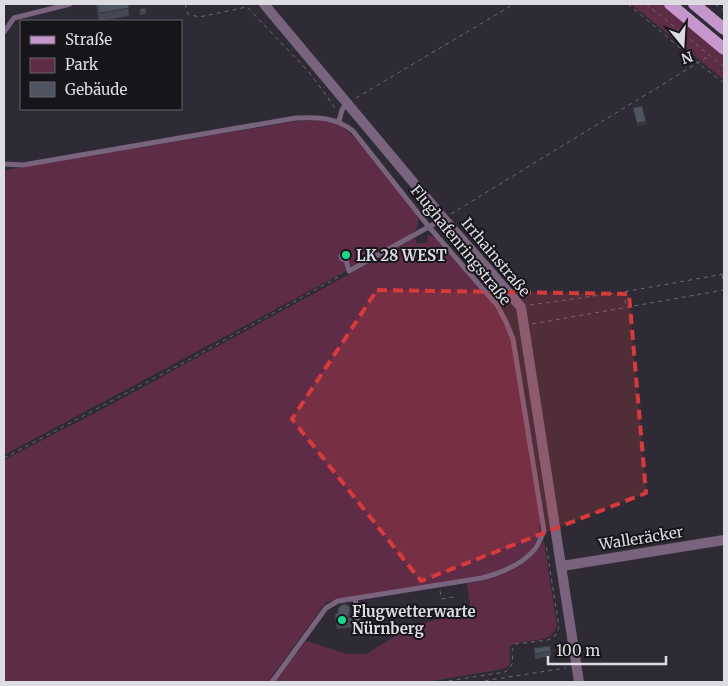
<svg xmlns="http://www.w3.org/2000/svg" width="728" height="686" viewBox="0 0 728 686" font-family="Merriweather,serif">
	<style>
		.green { fill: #5f2c47 }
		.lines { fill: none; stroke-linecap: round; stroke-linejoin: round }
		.path { stroke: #6b6973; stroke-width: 1; stroke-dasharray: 4 4; stroke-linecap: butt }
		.lane { stroke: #7a637d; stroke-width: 5 }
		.street { stroke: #7a637d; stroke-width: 10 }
		.primary { stroke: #c697cd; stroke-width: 12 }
		.wall { fill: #444853 }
		.shaded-wall { fill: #373b43 }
		.building { fill: #4f5460; stroke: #373b43 }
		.marked { fill: #d73a3b; fill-opacity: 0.2; stroke: #d73a3b; stroke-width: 4; stroke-dasharray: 10 6; stroke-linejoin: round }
		.poi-dot { fill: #1bd988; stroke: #16151a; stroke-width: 2 }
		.labels { text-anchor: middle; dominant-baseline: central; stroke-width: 4; stroke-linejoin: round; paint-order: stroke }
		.street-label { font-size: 15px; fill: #dddce3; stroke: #16151a }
		.poi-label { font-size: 15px; font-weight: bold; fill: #dddce3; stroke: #16151a; text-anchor: start }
	</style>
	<rect width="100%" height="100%" fill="#2e2b37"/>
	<path class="green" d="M631 4H663L724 55V80Z
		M298 121C310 121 324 119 336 124 360 134 399 192 417 215 418 219 419 223 417 227 409 241 374 255 359 264L351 266 347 258 349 256 344 253 339 254 341 261H344L346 270 345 272 4 455V169L7 170Z
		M427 235 434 237 488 297 500 315 507 330 512 344 540 519C539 528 539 538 534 546 525 561 496 572 480 576L326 602 268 682H4V460L116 402 415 238 417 244 428 242Z
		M544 541 557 627C548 646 526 637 510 646 509 653 511 659 509 666L503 669 427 682H275L306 641 347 654H366L412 626 471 611 467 584C497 579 528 568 544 541Z"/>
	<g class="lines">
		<path class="path" d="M185 4 188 14 199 17 247 7 306 69
			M628 4 698 63 724 83
			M646 4 724 67
			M715 4 724 11
			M309 72 336 109
			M356 98 514 4
			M451 214 709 56
			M722 275 724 289
			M623 292 626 305
			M530 305 623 292 724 274
			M532 324 724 290
			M4 458 183 363 342 275
			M440 591 442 599 453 597V599
			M392 610 395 618
			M364 613 373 612 382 620 394 615
			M441 682 505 672C514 665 513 661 512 651L515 644 548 640 556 635 559 627 546 544
			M477 682 566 668"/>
		<path class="lane" d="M4 32 14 18 70 4
			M339 121 342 110 347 103
			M4 164 23 165 296 118C318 117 335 117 353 131L429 227 497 305 506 322 513 339 544 531C541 537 539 544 535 549 522 565 501 573 482 578L338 601 326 608 272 682
			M341 256 342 259 346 260 349 271 443 219
			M355 598 359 628"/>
		<path class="street" d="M264 4 444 219 521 307 579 682
			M562 566 724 540"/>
		<path class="primary" d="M670 4 724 49
			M694 4 724 29"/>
	</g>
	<path class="wall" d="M96 4H128L129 16 99 21Z
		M140 9 146 12V14L140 15Z
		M344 250H349V256L344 257Z
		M338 609 350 615 349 618 353 621V627L337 629 335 614 338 613Z
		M534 648 551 651V656L535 659Z"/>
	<path class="shaded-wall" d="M646 121V124L637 126V123Z"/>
	<path class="building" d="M98 4H128L129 8 99 13Z
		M145 8 146 12H140V9Z
		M642 106 646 121 637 123 633 108Z
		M344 250H349V254H344Z
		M345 604 349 606 350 610 348 618 352 617 353 621 337 624 335 614 338 613V609L340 606Z
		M550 646 551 651 535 654 534 648Z"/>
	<path class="marked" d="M377 290 629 294 646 493 421 581 292 419Z"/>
	<g class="poi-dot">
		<circle cx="346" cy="255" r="5"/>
		<circle cx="342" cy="620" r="5"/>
	</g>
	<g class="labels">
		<g class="street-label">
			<text transform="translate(461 245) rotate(51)">Flughafenringstraße</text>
			<text transform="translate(496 257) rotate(50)">Irrhainstraße</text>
			<text transform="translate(641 538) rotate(-9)">Walleräcker</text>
		</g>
		<g class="poi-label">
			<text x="356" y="255">LK 28 WEST</text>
			<text x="352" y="611">Flugwetterwarte<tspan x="352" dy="17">Nürnberg</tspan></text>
		</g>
	</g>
	<rect width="728" height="686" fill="none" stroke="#dddce3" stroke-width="10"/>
	<rect x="20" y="20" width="162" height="90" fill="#16151a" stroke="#66656a"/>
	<rect x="30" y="36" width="25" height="8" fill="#c697cd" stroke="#66656a"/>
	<text x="65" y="45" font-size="15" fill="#dddce3">Straße</text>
	<rect x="30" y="58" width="25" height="15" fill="#5f2c47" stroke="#66656a"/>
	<text x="65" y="70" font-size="15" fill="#dddce3">Park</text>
	<rect x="30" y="82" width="25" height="15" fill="#4f5460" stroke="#66656a"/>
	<text x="65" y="95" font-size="15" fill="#dddce3">Gebäude</text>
	<g transform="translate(683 45) rotate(162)" stroke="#16151a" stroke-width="4" paint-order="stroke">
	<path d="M0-4L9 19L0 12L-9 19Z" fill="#dddce3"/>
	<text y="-8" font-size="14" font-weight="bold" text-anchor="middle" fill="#dddce3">N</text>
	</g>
	<path d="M548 656v8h118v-8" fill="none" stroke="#dddce3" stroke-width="2.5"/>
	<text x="556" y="656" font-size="15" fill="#dddce3" stroke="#16151a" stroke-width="4" paint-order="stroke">100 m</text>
</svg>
